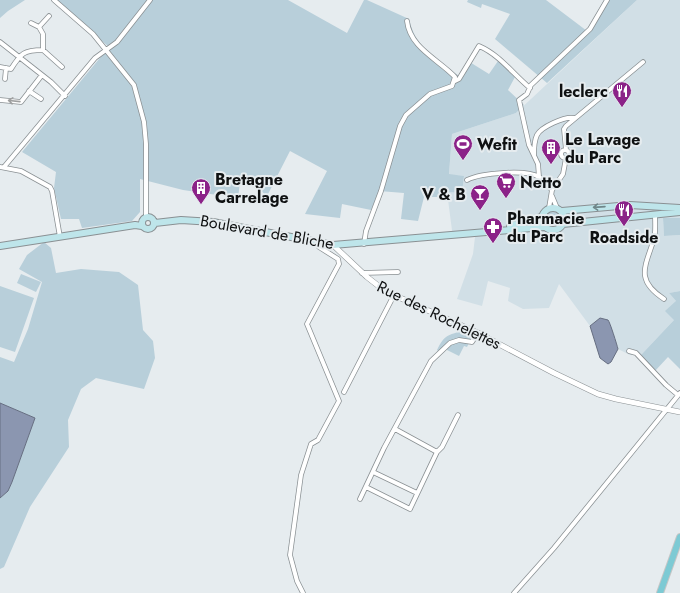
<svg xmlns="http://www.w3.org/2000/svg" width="680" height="593" viewBox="0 0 680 593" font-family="Jost,sans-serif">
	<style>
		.built { fill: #d1dfe6 }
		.green { fill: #b8cfda }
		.water { fill: #8b96b0; stroke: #666e81 }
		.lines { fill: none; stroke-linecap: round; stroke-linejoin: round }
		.minor-casing { stroke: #8a9093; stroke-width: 5.5 }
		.tertiary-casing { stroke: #8a9093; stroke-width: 6 }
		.secondary-casing { stroke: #8a9093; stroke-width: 8 }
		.primary-casing { stroke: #c5c6c6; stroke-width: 8 }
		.minor { stroke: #fff; stroke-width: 4 }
		.tertiary { stroke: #fff; stroke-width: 5 }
		.secondary { stroke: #bee5ea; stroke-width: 6 }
		.primary { stroke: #7dcad4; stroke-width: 6 }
		.oneway { stroke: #9fa0a0 }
		.oneway2 { stroke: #6f8689 }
		.labels { text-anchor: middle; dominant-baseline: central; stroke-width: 4; stroke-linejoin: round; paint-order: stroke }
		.poi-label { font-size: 16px; font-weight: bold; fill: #0f1112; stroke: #e6ecef; text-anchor: start }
		.street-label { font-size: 16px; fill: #0f1112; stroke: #e6ecef }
	</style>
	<rect width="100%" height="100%" fill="#e6ecef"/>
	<path class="built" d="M637 0H680V218H663L664 236 680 235V291L669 293 676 301 674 320 641 355H630L618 349 611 331 610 323 592 324 590 326 559 284 549 308 523 309 508 301 510 288 488 281 482 306 457 299 473 254 475 237 453 238 447 192 462 193 464 176 449 175 452 134 516 113Z"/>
	<path class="green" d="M0 0H25L8 11 0 18Z
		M53 0H288L347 33 364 0H367L409 19C416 49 435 58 459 76L468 61 489 74 498 61 515 77 508 90 524 105 516 113 452 134 449 174 464 176 462 193 447 192V197H424L418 221 401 219 404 193 379 191 371 210 342 204 340 218 305 214 327 171 290 151 267 196 246 178 240 182 238 198 183 190 140 179V212L132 221 82 228 79 219H61L54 188 56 172 22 152 109 47Z
		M468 0H546L587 31 604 0H637L547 83 495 39 510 14 482 4 481 8 467 2Z
		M545 219a8 8 0 1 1 16 0a8 8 0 1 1-16 0Z
		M663 218H680V235L664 236Z
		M44 242 51 248 56 273 81 269 119 272 138 285 143 330 153 341 155 358 144 389 96 378 81 389 68 420 69 447 30 507 4 567 0 569V498L8 491 12 482 35 418 0 403V357L14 362 28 329 42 282 19 269 27 255Z
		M21 274 41 282 36 292 17 283Z
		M0 286 34 298 15 352 0 347Z
		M680 291V369L668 357 655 371 641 355 674 320 665 311 676 301 669 293Z
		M464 330 472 334 471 339 449 342 438 351 437 350C445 334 447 336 464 330Z
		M462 342 469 343 467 347 464 346 459 356 445 349 452 344Z"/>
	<path class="water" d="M600 318 608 320C610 322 617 345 618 349L611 362 608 364 600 358 590 326Z
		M0 403 35 418 12 482 8 491 0 498Z"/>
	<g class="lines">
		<defs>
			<path id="minor" d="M54 0 93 34 134 85 144 122 146 144V217
				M31 23 39 27
				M0 42 51 82 65 96
				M43 50V34L39 27 49 16
				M0 67 11 69C21 53 24 50 43 50L62 67
				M5 79 6 68
				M455 81 459 79 479 46C500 55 513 74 530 88
				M29 91 41 99
				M0 100 21 102 42 75
				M561 154a4 4 0 1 1 8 0a4 4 0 1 1-8 0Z
				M566 150 564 129 566 126 643 62
				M534 155C534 148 534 141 537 135 541 127 565 116 574 118
				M0 167 21 171 50 187 52 191 60 237
				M4 167 95 58 117 42 150 0
				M539 177 538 164 529 145 519 100 527 94 531 85 590 29 607 0
				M467 180C481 173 526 169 539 177 544 179 548 186 552 190L549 208
				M552 190 563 174 566 158
				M552 196 557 208
				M655 214C655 222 656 232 654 239 645 267 635 280 664 299
				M364 244 366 231 381 191 400 126 406 115 430 94 452 86 455 77C438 59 410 48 407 21
				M362 273 398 272
				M629 351 636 353 666 385 678 395
				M344 392 394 295
				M395 429 437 452 442 447 458 415
				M373 472 417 493
				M366 487 410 509 437 452
				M360 499 384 448 431 361 450 343 459 340 472 342 478 333
				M303 593 297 581 290 555 301 475 311 444 318 440 339 401 307 324 339 264 338 259 319 247 315 241
				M514 593 554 548 680 393"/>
			<path id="tertiary" d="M333 245 367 277 385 291 478 333 554 373 598 394 616 399 680 412"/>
			<path id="secondary" d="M542 219a11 11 0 1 1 22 0a11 11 0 1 1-22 0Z
				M562 211 630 205 680 208
				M142 223a6 6 0 1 1 12 0a6 6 0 1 1-12 0Z
				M155 223 181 220 213 222 333 245 544 227
				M563 224 680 212
				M510 226 541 217
				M0 246 135 225 142 226"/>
			<path id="primary" d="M660 593 680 537"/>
		</defs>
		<use href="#minor" class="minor-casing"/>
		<use href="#tertiary" class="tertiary-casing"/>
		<use href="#secondary" class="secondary-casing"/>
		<use href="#primary" class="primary-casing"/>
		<use href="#minor" class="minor"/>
		<use href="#tertiary" class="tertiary"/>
		<use href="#secondary" class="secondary"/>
		<use href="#primary" class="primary"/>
	</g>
	<defs><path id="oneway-shaft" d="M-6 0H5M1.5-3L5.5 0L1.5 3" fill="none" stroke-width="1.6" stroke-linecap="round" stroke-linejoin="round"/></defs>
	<use class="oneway" href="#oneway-shaft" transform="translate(14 101) rotate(-174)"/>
	<use class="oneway2" href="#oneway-shaft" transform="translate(599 207) rotate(176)"/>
	<defs>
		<symbol id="restaurant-pin" viewBox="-11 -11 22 30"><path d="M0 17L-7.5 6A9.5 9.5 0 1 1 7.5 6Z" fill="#8b2288" stroke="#e6ecef"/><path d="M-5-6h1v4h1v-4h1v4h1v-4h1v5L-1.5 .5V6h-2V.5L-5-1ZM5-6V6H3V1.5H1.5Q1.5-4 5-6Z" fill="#fff"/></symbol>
		<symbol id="stadium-pin" viewBox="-11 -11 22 30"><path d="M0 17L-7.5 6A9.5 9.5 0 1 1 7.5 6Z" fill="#8b2288" stroke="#e6ecef"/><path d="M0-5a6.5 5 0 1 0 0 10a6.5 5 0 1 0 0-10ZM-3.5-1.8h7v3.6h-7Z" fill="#fff"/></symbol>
		<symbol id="building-pin" viewBox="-11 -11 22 30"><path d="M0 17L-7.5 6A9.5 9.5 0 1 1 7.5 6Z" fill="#8b2288" stroke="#e6ecef"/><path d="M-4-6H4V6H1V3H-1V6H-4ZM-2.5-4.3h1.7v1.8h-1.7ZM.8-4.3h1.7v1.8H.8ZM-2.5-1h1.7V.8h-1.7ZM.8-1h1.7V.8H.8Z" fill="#fff"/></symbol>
		<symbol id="supermarket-pin" viewBox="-11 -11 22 30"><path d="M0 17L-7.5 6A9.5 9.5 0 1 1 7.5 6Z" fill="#8b2288" stroke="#e6ecef"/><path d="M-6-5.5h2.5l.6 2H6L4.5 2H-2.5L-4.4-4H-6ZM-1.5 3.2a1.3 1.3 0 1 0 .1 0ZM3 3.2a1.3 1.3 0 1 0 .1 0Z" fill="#fff"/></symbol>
		<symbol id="bar-pin" viewBox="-11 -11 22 30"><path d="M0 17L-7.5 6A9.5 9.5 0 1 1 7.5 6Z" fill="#8b2288" stroke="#e6ecef"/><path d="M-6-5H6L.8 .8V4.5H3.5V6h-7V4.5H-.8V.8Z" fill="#fff"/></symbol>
		<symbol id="pharmacy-pin" viewBox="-11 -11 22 30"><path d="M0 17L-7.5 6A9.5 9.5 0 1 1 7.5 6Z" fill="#8b2288" stroke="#e6ecef"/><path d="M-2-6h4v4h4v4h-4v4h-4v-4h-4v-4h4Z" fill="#fff"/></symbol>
	</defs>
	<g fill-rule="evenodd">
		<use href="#restaurant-pin" x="611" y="80" width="22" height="30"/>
		<use href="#stadium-pin" x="452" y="133" width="22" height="30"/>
		<use href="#building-pin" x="540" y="137" width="22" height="30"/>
		<use href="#supermarket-pin" x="495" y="171" width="22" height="30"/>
		<use href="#building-pin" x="190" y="177" width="22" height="30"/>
		<use href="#bar-pin" x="469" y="183" width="22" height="30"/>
		<use href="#restaurant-pin" x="613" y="199" width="22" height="30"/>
		<use href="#pharmacy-pin" x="482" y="216" width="22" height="30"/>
	</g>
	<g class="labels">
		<g class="poi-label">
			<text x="608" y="91" text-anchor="end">leclerc</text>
			<text x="565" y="139">Le Lavage<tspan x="565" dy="18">du Parc</tspan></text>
			<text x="477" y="144">Wefit</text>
			<text x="215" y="179">Bretagne<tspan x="215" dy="18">Carrelage</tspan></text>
			<text x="520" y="182">Netto</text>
			<text x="466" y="194" text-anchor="end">V &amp; B</text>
			<text x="507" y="218">Pharmacie<tspan x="507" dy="18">du Parc</tspan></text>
			<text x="624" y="237" text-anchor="middle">Roadside</text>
		</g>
		<g class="street-label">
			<text transform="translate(267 232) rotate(10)">Boulevard de Bliche</text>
			<text transform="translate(439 315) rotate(26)">Rue des Rochelettes</text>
		</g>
	</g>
</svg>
